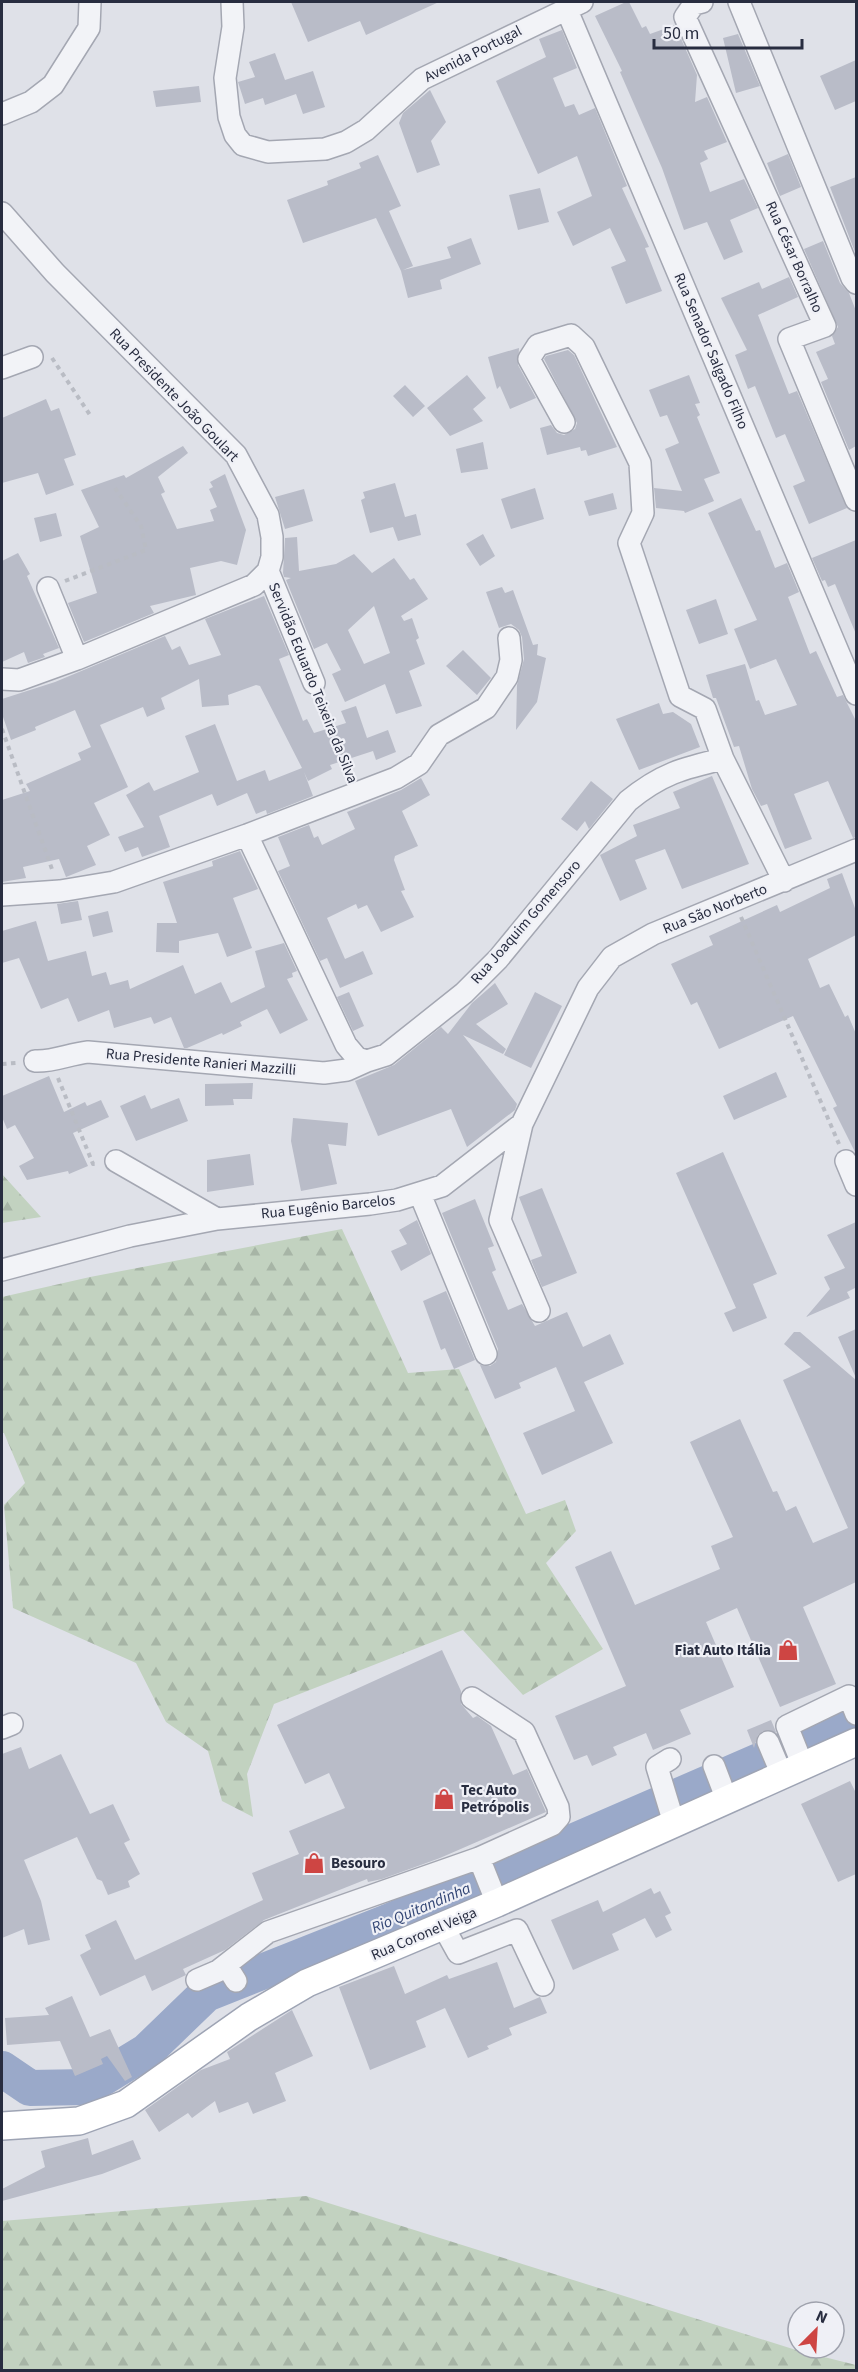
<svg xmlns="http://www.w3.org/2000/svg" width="858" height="2372" viewBox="0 0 858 2372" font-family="'Source Sans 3',sans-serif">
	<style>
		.forest { fill: url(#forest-firs) }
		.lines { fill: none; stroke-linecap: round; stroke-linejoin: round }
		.river { stroke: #9aa9c9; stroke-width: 36 }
		.building { fill: #b9bcc8; fill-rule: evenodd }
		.minor-casing { stroke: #a4a7b2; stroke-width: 24 }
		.major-casing { stroke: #9ea4b4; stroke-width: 30 }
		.path { stroke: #b9bcc4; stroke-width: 4; stroke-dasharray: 4.5 4.5; stroke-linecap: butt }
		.minor { stroke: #f2f3f7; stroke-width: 21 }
		.major { stroke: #fff; stroke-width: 27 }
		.labels { text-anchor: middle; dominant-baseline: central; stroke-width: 4.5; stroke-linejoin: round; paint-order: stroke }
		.street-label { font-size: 15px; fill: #282d40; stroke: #eff0f6 }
		.poi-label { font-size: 15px; font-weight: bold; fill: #282d40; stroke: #eff0f6; text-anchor: start }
		.water-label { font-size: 16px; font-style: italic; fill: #324574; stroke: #eff0f6 }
	</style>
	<defs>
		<pattern id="forest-firs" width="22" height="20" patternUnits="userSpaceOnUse" patternTransform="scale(1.5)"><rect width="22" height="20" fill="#c2d2c0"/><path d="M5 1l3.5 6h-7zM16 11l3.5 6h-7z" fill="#a7b5a6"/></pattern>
	</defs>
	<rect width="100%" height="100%" fill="#dfe1e8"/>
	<path class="forest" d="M2 1174 41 1217 2 1223Z
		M342 1229 408 1373 459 1369 526 1514 565 1500 576 1531 546 1563 603 1649 523 1695 463 1630 274 1704 247 1774 253 1817 222 1801 208 1751 166 1722 136 1663 13 1608 4 1505 25 1483 4 1433H2V1297L90 1277Z
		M306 2196 796 2350 856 2365V2370H2V2221Z"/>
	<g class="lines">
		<path class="river" d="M2 2069 30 2088 88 2087 147 2051 206 1994 388 1922 856 1719"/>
	</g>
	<path class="building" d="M291 2H439L366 35 360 21 308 42Z
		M626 2H629L642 28 646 26 650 34 675 25 697 75 695 102 707 97 727 142 704 151 708 159 700 163 710 192 744 179 758 208 730 220 743 252 724 260 707 222 684 230 662 168 620 72 622 71 595 16Z
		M562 30 577 68 553 78 565 107 574 104 579 115 595 108 627 186 622 188 649 247 645 248 662 291 626 304 611 267 626 261 610 228 573 246 557 212 592 196 577 156 538 174 496 81 546 57 539 39Z
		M738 34 760 86 736 93 723 38Z
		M275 53 285 80 313 71 325 107 303 114 296 94 265 105 263 98 245 104 238 82 255 77 249 62Z
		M856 60V101L835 110 820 76Z
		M199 86 201 102 156 107 153 91Z
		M430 90 446 122 431 141 440 165 417 173 399 123 403 113Z
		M788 154 801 187 780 196 767 163Z
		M378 155 401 206 389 211 413 266 403 270 451 258 447 247 471 238 481 264 440 280 442 289 408 298 401 271 376 218 303 243 287 200 328 185 327 181 361 168 359 163Z
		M856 177V252H855L830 187Z
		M540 188 549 222 518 230 509 195Z
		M823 241 840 283 849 293 856 311V446L849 450 821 382 828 379 816 352 835 344 832 336 838 327 804 249Z
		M789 277 798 297 758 315 789 394 797 391 847 508 809 524 793 486 805 481 785 434 776 438 755 386 748 389 735 355 747 350 721 298 759 282 762 289Z
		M519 348 518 365 536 398 510 409 500 386 497 389 488 357Z
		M568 350 574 355 617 447 588 456 586 450 581 451 580 447 547 455 540 428 551 425 557 433 564 435 575 429 577 423 544 359 546 356Z
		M467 375 486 398 473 409 483 421 450 436 427 408Z
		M689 375 700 403 695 404 700 415 697 417 720 473 704 479 714 501 685 513 684 511 656 508 654 488 682 491 665 449 679 443 667 415 660 417 649 390Z
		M405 385 425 406 413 417 393 396Z
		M46 399 51 411 59 408 76 455 64 459 74 485 46 495 38 473 2 483V418Z
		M483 442 488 469 461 473 456 449Z
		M183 446 188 453 158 477 165 492 161 494 177 529 214 521 210 510 217 507 209 489 213 487 210 482 225 474 246 530 237 565 221 561 190 568 196 595 150 606 154 613 84 642 68 603 97 593 80 536 99 527 81 490 124 475 126 478Z
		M395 483 405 517 416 514 421 535 398 541 393 527 370 533 361 500 365 498 363 492Z
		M535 488 544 519 511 529 501 499Z
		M304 489 313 521 285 529 275 497Z
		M613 493 617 509 589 516 584 501Z
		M741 498 756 531 760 530 775 568 787 563 799 592 788 597 810 654 816 651 837 697 843 695 856 721V837L853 838 828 781 794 794 812 839 785 849 767 804 761 806 752 789 739 746 734 747 716 698H713L706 675 745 664 756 701 759 700 765 715 797 705 776 659 750 669 734 629 757 620 708 513Z
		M56 513 62 536 40 542 34 518Z
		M483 534 495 556 480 566 466 544Z
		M297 537 299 571 336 564 354 554 372 573 394 558 410 580 414 578 428 599 401 616 404 621 412 618 419 638 416 640 425 664 409 671 422 706 396 714 385 684 345 702 332 674 341 670 327 643 314 649 286 580 291 578 284 577 283 573 285 538ZM374 606 390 653 364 664 348 630Z
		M856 540V634L835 584 828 587 825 580 822 581 812 558Z
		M18 553 30 574 27 576 59 648 43 654 45 657 28 663 24 652 2 662V561Z
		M502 587 505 593 513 590 533 645 538 644 537 655 546 658 537 702 516 730 517 685 524 659 522 637 519 630 511 624 499 628 486 592Z
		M264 596 289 655 279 659 303 721 307 719 314 733 346 723 341 711 356 706 367 738 388 730 396 752 376 760 373 751 330 765 332 769 308 781 304 772 313 796 267 814 266 810 256 814 247 793 217 806 212 794 159 816 170 847 142 857 138 847 125 852 118 837 144 827 126 795 149 782 154 791 199 772 185 736 215 724 237 781 265 770 269 781 302 768 260 686 256 685 228 695 229 705 202 707 199 679 161 698 165 709 147 717 143 707 100 725 128 787 94 803 110 835 87 846 96 865 66 877 59 859 23 867 26 878 2 882V800L30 791 26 784 81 760 78 753 91 747 75 710 35 727 36 730 11 740 2 714V699L55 682 165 636 172 650 180 646 189 665 221 655 205 619Z
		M716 599 728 634 699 644 686 610Z
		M463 650 491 678 477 695 446 666Z
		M659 703 663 714 673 712 691 724 700 747 639 770 616 719Z
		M712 776 749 864 682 889 665 849 635 860 647 889 620 901 600 855 637 836 633 825 680 808 673 792Z
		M421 778 430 795 402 811 418 846 395 856 394 860 405 890 401 891 414 917 381 932 367 905 358 909 356 904 327 918 345 959 363 951 373 974 340 988 327 958 320 961 278 871 290 866 278 837 309 825 314 838 318 836 322 845 355 829 347 812 401 790Z
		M591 781 613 799 589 829 585 821 577 831 561 819Z
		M240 851 258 889 233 898 252 948 227 957 218 933 179 941V953L156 952 157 923H177L163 882 213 866 212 861Z
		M842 873 856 911V935L808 959 820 988 829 984 845 1017 848 1015 856 1034V1154L833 1108 837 1106 793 1016 719 1049 697 1002 691 1005 671 964 713 945 709 936 777 905 780 912 830 888 827 879Z
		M78 901 82 920 61 924 57 904Z
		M108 911 113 932 93 937 88 916Z
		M36 921 48 961 86 951 92 976 106 972 110 985 128 980 130 989 183 965 195 994 221 982 231 1003 265 987 255 951 284 943 297 971 292 973 293 977 287 979 308 1020 280 1034 267 1009 240 1022 242 1026 223 1035 222 1033 187 1048H184L171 1017 154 1024 151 1017 114 1028 109 1010 78 1022 68 998 41 1009 19 958 2 963V931Z
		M495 983 508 1004 476 1024 506 1049 503 1054 463 1035 517 1104 515 1110 467 1147 451 1109 378 1136 355 1081 394 1065 441 1027 448 1034 472 1003Z
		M349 992 364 1026 353 1031 337 997Z
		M535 992 562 1006 531 1068 504 1055Z
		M776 1072 787 1097 734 1120 723 1096Z
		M49 1076 64 1112 85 1102 87 1106 101 1100 109 1117 73 1133 88 1166 69 1174 68 1171 27 1180 19 1166 34 1158 15 1125 7 1129 2 1117V1096Z
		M253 1083 252 1099H233L234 1105 205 1106V1084Z
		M145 1095 151 1109 179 1098 188 1121 136 1141 120 1106Z
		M293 1118 348 1123 346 1146 328 1144 337 1184 301 1191 291 1141Z
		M723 1152 777 1274 753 1284 767 1318 733 1332 724 1313 736 1308 676 1173Z
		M250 1154 254 1185 207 1192V1160Z
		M542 1188 577 1273 542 1287 531 1260 542 1256 519 1197Z
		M475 1199 494 1246 488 1248 496 1270 492 1272 508 1310 522 1304 535 1326 567 1312 583 1347 610 1334 624 1364 584 1382 613 1443 542 1475 523 1433 575 1411 556 1367 519 1383 521 1388 495 1399 480 1365 490 1366 496 1362 498 1349 442 1213Z
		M417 1220 431 1254 401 1271 391 1251 407 1244 399 1230Z
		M856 1222V1291L855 1288 847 1292 850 1298 806 1317 830 1289 824 1277 845 1268 827 1235Z
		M446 1291 475 1360 454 1369 445 1348 441 1350 423 1301Z
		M856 1329V1378L838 1337Z
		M794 1332H800L856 1380V1582L803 1607 836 1684 780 1707 737 1608 706 1622 734 1687 680 1710 691 1734 653 1750 646 1733 613 1747 617 1755 592 1766 587 1755 574 1760 555 1716 626 1686 575 1567 611 1551 635 1605 720 1569 711 1546 733 1537 690 1442 740 1419 773 1492 777 1491 786 1511 796 1506 813 1543 848 1528 783 1380 811 1367 784 1344Z
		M442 1650 461 1691V1704L473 1718 477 1716 491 1726 513 1775 527 1769 546 1812 440 1858 382 1879 368 1882 367 1879 264 1920 225 1950 183 1969 186 1975 152 1991 145 1975 100 1996 80 1955 91 1949 85 1935 116 1920 135 1960 263 1900 252 1873 299 1854 289 1831 345 1808 329 1773 305 1784 277 1725Z
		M771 1720 776 1732 763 1731 758 1735 754 1748 747 1730Z
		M21 1747 29 1769 61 1754 90 1814 113 1804 130 1840 124 1843 140 1874 128 1881 130 1887 108 1895 102 1881 97 1879 77 1837 24 1860 41 1901 50 1940 28 1945 24 1929 2 1938V1754Z
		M850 1781 856 1793V1874L838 1882 801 1804Z
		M651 1888 654 1894 660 1891 671 1913 665 1916 672 1930 656 1938 645 1918 612 1934 619 1950 573 1970 551 1920 598 1900 603 1912Z
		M497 1962 514 2008 540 1997 547 2013 509 2028 512 2035 487 2046 489 2049 468 2058 445 2008 416 2021 426 2047 370 2070 339 1987 394 1966 405 1994 447 1975 449 1979Z
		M72 1996 90 2037 110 2029 132 2077 125 2081 107 2056 101 2059 103 2064 75 2076 60 2041 7 2045 5 2018 49 2015 45 2008Z
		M292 2010 313 2056 275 2073 286 2101 253 2114 248 2102 219 2113 215 2101 192 2118 188 2113 159 2132 145 2110 201 2070 230 2059 227 2052Z
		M88 2138 92 2155 133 2140 141 2159 102 2174 2 2201V2189L45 2167 41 2151Z"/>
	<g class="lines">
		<defs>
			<path id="minor" d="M232 2 233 27 225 78 229 117 235 135 243 145 268 152 325 149 346 142 366 130 422 79 582 2
				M702 2 694 4 685 17 825 326 789 339 856 500
				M739 2 852 278 856 283
				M566 8 856 694
				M2 114 31 102 53 85 89 28 90 2
				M2 213 55 273 236 455 268 515 272 537V557L268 571 254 585 77 659 19 680 2 679
				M2 368 32 357
				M564 422 529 359 538 345 571 335 584 347 640 463 643 513 629 543 680 696 705 709 723 759
				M268 571 314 683
				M48 588 77 659
				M247 835 346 1045 357 1058 367 1061 386 1055 464 993 498 959 628 801C661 774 683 768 723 759L784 881
				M2 895 60 891 114 882 247 835 396 778 419 764 439 735 486 708 507 677 511 660 509 638
				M35 1061C54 1062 69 1054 88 1052L324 1073 347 1070 367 1061
				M522 1124 500 1220 539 1311
				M116 1161 217 1219
				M846 1161 856 1185
				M420 1194 486 1354
				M2 1270 130 1236 217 1219 370 1204 397 1200 442 1186 522 1124 588 988 612 957 653 934 856 850
				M2 1728 12 1724
				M768 1742 782 1775
				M670 1759 657 1767 674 1823
				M714 1766 727 1800
				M803 1766 787 1726 849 1696 856 1714
				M479 1858 497 1903
				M443 1926 458 1953 517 1930 543 1985
				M226 1965 236 1981
				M197 1980 218 1971 268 1932 479 1858 552 1825 559 1817 558 1807 524 1732 472 1698"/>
			<path id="major" d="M2 2126 79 2121 126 2104 249 2017 307 1983 497 1903 856 1742"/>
		</defs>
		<use href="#minor" class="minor-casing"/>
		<use href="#major" class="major-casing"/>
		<path class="path" d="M52 358 90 415
			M65 581 146 550 141 526 115 488
			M321 700 350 774
			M2 729 53 872
			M741 917 839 1144
			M2 1064 16 1063
			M58 1078 93 1164H97"/>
		<use href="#minor" class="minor"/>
		<use href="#major" class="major"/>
	</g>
	<defs>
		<symbol id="shop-bare" viewBox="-9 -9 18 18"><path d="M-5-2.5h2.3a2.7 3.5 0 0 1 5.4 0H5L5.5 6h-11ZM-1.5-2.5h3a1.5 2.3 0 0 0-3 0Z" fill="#ce4543" stroke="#eff0f6" stroke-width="2.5" paint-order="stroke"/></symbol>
	</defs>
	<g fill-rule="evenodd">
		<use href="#shop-bare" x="773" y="1635" width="30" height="30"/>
		<use href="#shop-bare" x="429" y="1784" width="30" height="30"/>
		<use href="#shop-bare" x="299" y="1848" width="30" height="30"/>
	</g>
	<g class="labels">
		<g class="street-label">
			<text transform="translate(473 54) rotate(-27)">Avenida Portugal</text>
			<text transform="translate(794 257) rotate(66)">Rua César Borralho</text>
			<text transform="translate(711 351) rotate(67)">Rua Senador Salgado Filho</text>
			<text transform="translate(174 395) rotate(46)">Rua Presidente João Goulart</text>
			<text transform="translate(313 683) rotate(68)">Servidão Eduardo Teixeira da Silva</text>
			<text transform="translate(715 909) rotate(-22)">Rua São Norberto</text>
			<text transform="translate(526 922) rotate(-49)">Rua Joaquim Gomensoro</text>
			<text transform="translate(201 1062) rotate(5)">Rua Presidente Ranieri Mazzilli</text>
			<text transform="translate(328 1207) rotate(-6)">Rua Eugênio Barcelos</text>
			<text transform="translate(424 1934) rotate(-23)">Rua Coronel Veiga</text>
		</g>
		<g class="poi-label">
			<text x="771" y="1650" text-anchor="end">Fiat Auto Itália</text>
			<text x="461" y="1790">Tec Auto<tspan x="461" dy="17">Petrópolis</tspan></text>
			<text x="331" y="1863">Besouro</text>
		</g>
		<g class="water-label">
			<text transform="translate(421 1908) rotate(-23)">Rio Quitandinha</text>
		</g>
	</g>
	<rect width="858" height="2372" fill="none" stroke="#282d40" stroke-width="6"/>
	<g transform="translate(816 2330) rotate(24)"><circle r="28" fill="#eff0f6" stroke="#9fa2ad" stroke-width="1.5"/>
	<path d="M0-4.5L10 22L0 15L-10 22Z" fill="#ce4543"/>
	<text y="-9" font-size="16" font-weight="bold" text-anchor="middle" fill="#282d40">N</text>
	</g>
	<path d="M654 39v9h148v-9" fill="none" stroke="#282d40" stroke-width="3"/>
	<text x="663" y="39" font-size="18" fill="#282d40" stroke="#eff0f6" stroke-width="4.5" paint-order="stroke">50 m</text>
</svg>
